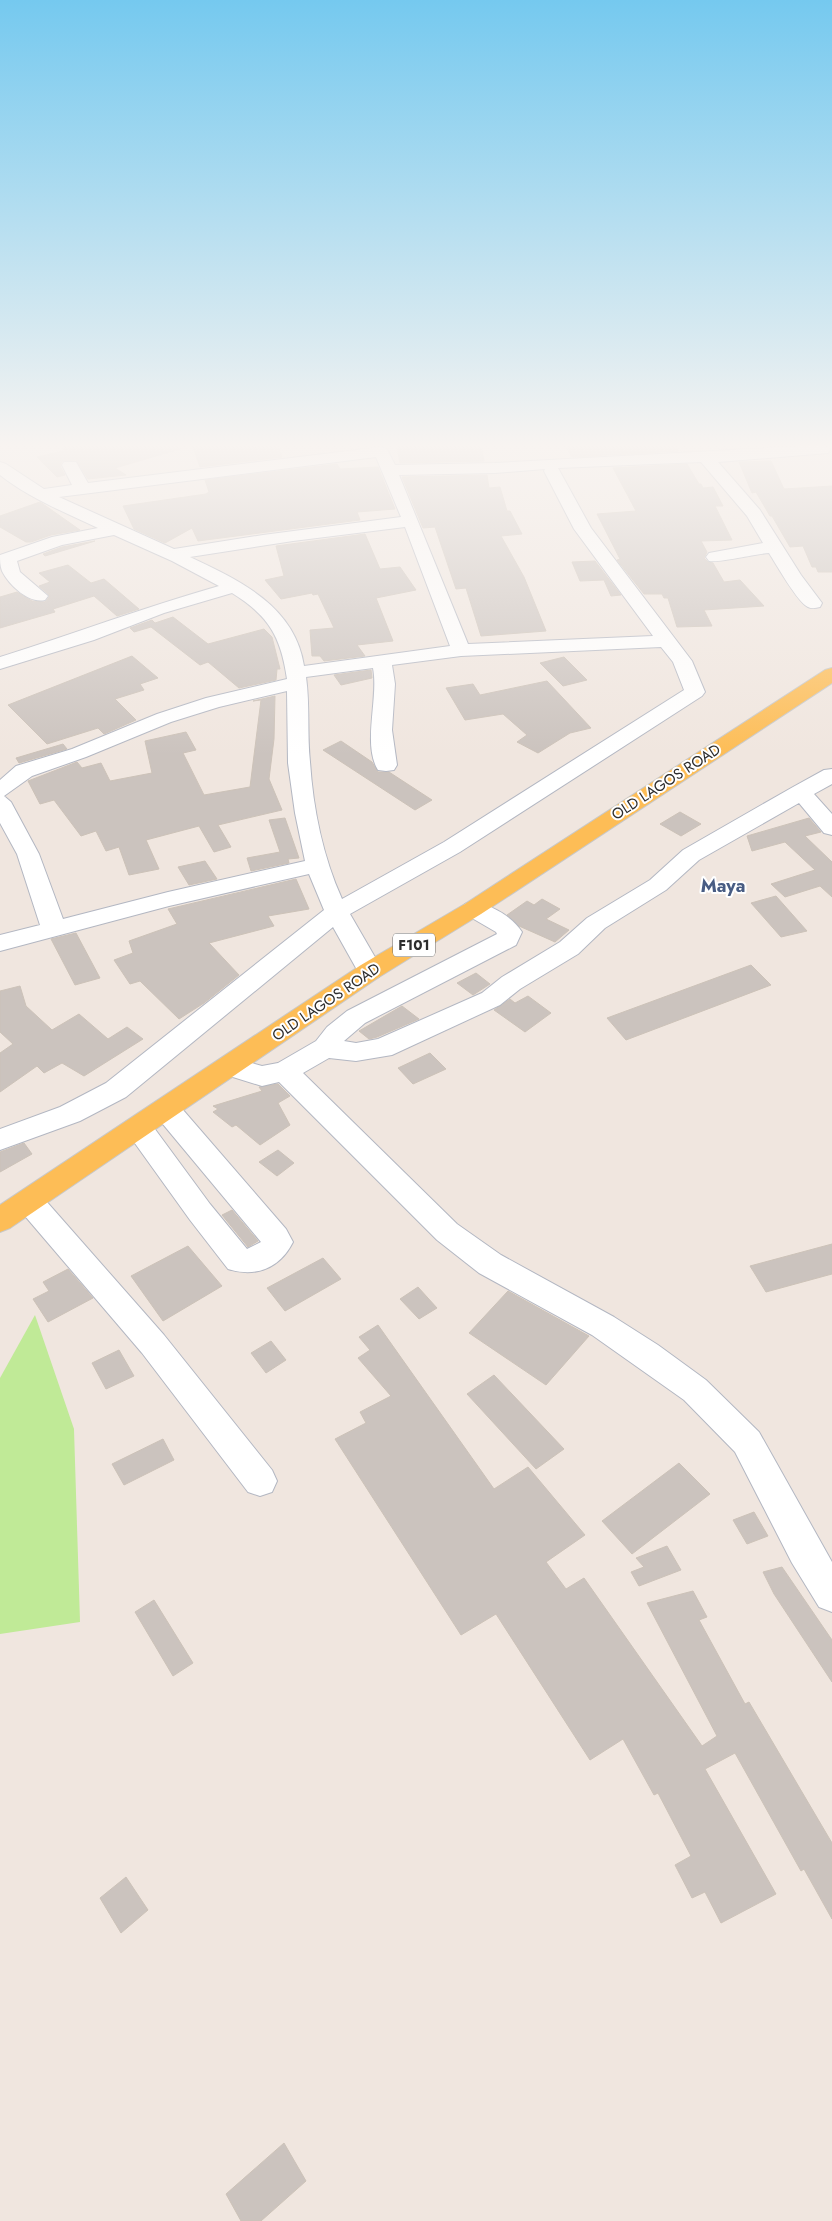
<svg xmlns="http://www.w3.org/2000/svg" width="832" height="2221" viewBox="0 0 832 2221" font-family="Jost,sans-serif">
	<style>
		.green { fill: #c0ea97 }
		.building { fill: #cbc3be; stroke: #ccc2b8 }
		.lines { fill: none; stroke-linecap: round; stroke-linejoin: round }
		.minor-casing { stroke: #b3b7c2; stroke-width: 2 }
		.major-casing { stroke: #c8c8c8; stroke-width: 2 }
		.minor { fill: #fff; fill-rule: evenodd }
		.major { fill: #fdbd56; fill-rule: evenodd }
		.labels { text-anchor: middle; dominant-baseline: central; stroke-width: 4; stroke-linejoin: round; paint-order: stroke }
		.shield { fill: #fff; stroke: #6c6c6c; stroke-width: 1 }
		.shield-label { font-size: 14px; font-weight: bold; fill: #2d2d2d }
		.street-label { font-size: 15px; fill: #2d2d2d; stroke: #fff }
		.quarter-label { font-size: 18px; font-weight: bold; fill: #485c83; stroke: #fff }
	</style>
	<rect width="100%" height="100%" fill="#f0e6df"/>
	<path class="green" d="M35 1315 74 1429 80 1622 0 1634V1378Z"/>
	<path class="building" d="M63 444H179L180 449 115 468 126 475 88 479 76 460 62 461 60 466 65 475 57 477 37 457 63 451Z
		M192 444H277L282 457 200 467Z
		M474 444H481L484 461 400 463 397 447Z
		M564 444H674L678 451 572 457Z
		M771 461 784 489 832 486V572H818L816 567H812L803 546 790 547 772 516H770L756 492 752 493 739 462Z
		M337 464 340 469 378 467 395 509 357 512 360 520 198 541 192 528 165 543 134 529 123 506 206 494 209 492 205 480Z
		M687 464 699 484H701L703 488 713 487 723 506H715L732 540 701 541 707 552 704 558 708 562 713 563 724 582 740 580 764 606 704 610 712 626 677 627 668 598H664L662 594H644L617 560 620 559 597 514 636 511 613 468Z
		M487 475 489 488 500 487 507 511H510L522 534 501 536 524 577 546 631 481 636 466 588 456 589 435 527 423 528 402 477Z
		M40 502 43 504 80 530 51 535 31 542H26L0 527V516Z
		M365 534 380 569 400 567 416 590 376 598 393 641 357 645 365 656 324 661 320 656H312L310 630 334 628 318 594 313 595 312 593 281 599 265 580 284 576 276 546Z
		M95 541 45 556 43 554 62 547Z
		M595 561 621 595 611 596 604 580 580 581 572 562Z
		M68 565 91 583 104 579 139 609 117 616 94 596 53 609 55 612 0 628V597L17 592 32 601 45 602 50 596 39 586 50 582 39 573Z
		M173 617 208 644 264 629 272 637 280 669H277L276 680 239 688 208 662 200 665 151 627 134 632 130 628 152 620 155 623Z
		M132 656 158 678 140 684 144 690 115 699 136 720 104 734 98 728 47 744 8 705Z
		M564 657 587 680 563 686 540 663Z
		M371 670 372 678 341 685 334 675Z
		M547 681 591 728 570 733 538 753 517 742 527 735 503 714 465 720 446 688 473 684 480 695Z
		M275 696 274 739 269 779 282 810 218 825 231 847 214 852 199 826 146 840 159 869 129 875 119 847 106 851 96 831 81 836 54 800 40 804 28 781 77 762 82 768 101 763 110 781 152 773 145 741 186 732 196 750 183 753 204 795 250 787 261 700 253 701Z
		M341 741 372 762 378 772H389L432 800 415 810 323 750Z
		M63 744 67 749 19 763 16 758Z
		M680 812 701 824 681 836 660 824Z
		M285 818 299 858 288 859 289 863 251 871 247 858 280 852 269 820Z
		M809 818 821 832 805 836 832 862V897L820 886 785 897 771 884 815 870 785 842 752 851 747 836Z
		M205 861 217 879 189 885 178 867Z
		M296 879 309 909 268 916 274 926 209 943 239 975 204 1003 179 1019 140 981 130 984 114 960 133 953 129 941 177 924 168 909Z
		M776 896 807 931 781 937 751 903Z
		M542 899 560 909 546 919 569 930 555 942 519 926 507 915 527 901 534 905Z
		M76 933 100 978 75 985 51 939Z
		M751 965 771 985 626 1040 607 1018Z
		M476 973 490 984 473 995 457 983Z
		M20 986 26 1006 52 1030 79 1014 108 1039 127 1027 143 1039 84 1076 62 1063 44 1073 37 1066 0 1092V1053L13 1044 0 1032V991Z
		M528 996 551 1013 525 1032 494 1010 510 999 515 1003Z
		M402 1006 419 1019 377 1037 369 1039 359 1031Z
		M430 1053 446 1069 413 1084 398 1068Z
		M278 1084 290 1096 278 1103 290 1125 260 1145 236 1125 232 1127 213 1112 218 1109 213 1106 262 1091 259 1087Z
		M24 1143 32 1154 0 1172V1152Z
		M278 1150 294 1163 277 1176 259 1162Z
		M232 1210 258 1241 248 1247 222 1215Z
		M832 1244V1274L766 1292 750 1266Z
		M188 1246 222 1286 163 1321 131 1276Z
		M323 1258 341 1279 285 1311 267 1288Z
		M68 1269 93 1298 48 1322 33 1299 49 1291 43 1282Z
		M418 1287 437 1308 419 1319 400 1299Z
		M508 1291 589 1336 546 1385 469 1333Z
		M378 1325 494 1489 528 1467 585 1535 546 1562 566 1589 584 1578 702 1746 717 1736 647 1603 693 1591 707 1617 699 1620 745 1704 749 1702 832 1843V1919L804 1869 801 1871 735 1753 705 1769 776 1894 721 1923 705 1892 692 1898 675 1865 691 1856 658 1793 654 1795 623 1739 590 1760 496 1614 461 1635 335 1439 366 1423 360 1412 391 1396 358 1358 370 1350 359 1337Z
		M271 1341 286 1360 266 1373 251 1353Z
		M119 1350 134 1376 106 1389 92 1363Z
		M494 1375 564 1449 536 1469 467 1394Z
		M163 1439 174 1460 124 1485 112 1464Z
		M679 1463 710 1494 632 1554 602 1521Z
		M754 1512 768 1536 747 1544 733 1520Z
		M667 1546 681 1570 639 1586 631 1572 644 1567 636 1558Z
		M782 1567 832 1640V1682L774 1594 763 1572Z
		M154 1600 193 1663 173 1676 135 1612Z
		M126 1877 148 1910 121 1933 100 1898Z
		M284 2143 306 2181 261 2221H241L226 2194Z"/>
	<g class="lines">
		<defs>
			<path id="minor" d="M822 445 828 447 830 450 828 453 718 462 760 510 801 575 822 603 820 607C816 608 812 609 808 607 798 603 776 564 769 553 755 554 720 563 709 561L706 557 709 553 763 543 747 516 701 462 558 468 591 528 692 661 705 692 702 696 460 852 350 914 383 971 379 977 370 979 361 977 333 927 126 1097 80 1121 0 1150V1129L60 1107 106 1083 324 910 309 874 169 906 0 951V935L40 925 17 854 0 823V780L16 766 72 749 157 714 206 698 287 679C281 637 269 616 232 593L164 613 94 640 0 669V657C73 634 145 607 219 586L172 561 114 535 62 545 17 561 20 572 48 596 45 600C29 604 9 585 2 571 0 566 0 560 0 555L52 537 98 528C64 512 29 498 0 475V462L6 464 44 489 72 485 62 465 64 462H76L88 483 381 447 387 449 395 465 495 463ZM376 457 401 517 263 535 174 549 59 497ZM545 469 544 471 574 529 653 636 468 644 399 475 495 473ZM405 527 450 646 304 666C295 606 239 580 190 557L293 541ZM661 647 673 662 684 690 444 842 342 899C323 857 313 808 310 762 307 734 310 705 306 677L373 668C379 697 362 745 378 770L386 771 394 770 397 765 392 730 395 684 392 665 461 656ZM287 691 288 763 295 813 305 861 168 892 63 919 39 854 11 802 4 796 32 776 86 757 171 722 219 707Z
				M832 769V784L814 794 832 814V835L824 833 799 803 699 860 666 890 605 928 578 954 520 989 500 1005 392 1055 356 1061 329 1058 303 1073 457 1224 501 1255 614 1317 658 1345 706 1380 759 1432 832 1562V1612L819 1607 792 1563 735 1452 684 1400 592 1335 479 1273 437 1240 279 1082 262 1086 220 1073 216 1066 220 1059 229 1057 262 1066 278 1063 316 1041 327 1027 347 1011 497 934 496 932 465 914 461 909 465 904C484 899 512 916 522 932L516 945 365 1023 344 1041 356 1043 378 1039 482 993 502 977 560 942 587 918 650 880 683 850 793 787 824 770Z
				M167 1100 177 1103 286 1229 293 1242C280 1268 256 1278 228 1269L190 1220 129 1135 125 1128 129 1121 139 1118 149 1121 210 1204 247 1249 261 1242 157 1117 153 1110 157 1103Z
				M29 1190 39 1193 164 1335 272 1470 277 1481 272 1492 260 1496 248 1492 142 1353 19 1209 14 1201 19 1193Z"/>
			<path id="major" d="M832 668V683L481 914 379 977 10 1228 0 1232V1205L361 965 465 904 825 670Z"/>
		</defs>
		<use href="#minor" class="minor-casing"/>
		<use href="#major" class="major-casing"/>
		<use href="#minor" class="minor"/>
		<use href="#major" class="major"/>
	</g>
	<linearGradient id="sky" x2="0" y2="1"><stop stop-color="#75c9ef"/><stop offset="0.59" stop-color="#f8f4f1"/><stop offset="1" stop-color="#f8f4f1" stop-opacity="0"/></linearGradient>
	<rect width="832" height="755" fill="url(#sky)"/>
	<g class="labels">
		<rect class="shield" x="393" y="933.5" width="42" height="23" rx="4"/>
		<g class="shield-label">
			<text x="414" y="945">F101</text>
		</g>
		<g class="street-label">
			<text transform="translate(666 782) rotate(-33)">OLD LAGOS ROAD</text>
			<text transform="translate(326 1002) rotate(-34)">OLD LAGOS ROAD</text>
		</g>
		<g class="quarter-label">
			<text x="723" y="886">Maya</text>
		</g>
	</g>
</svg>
